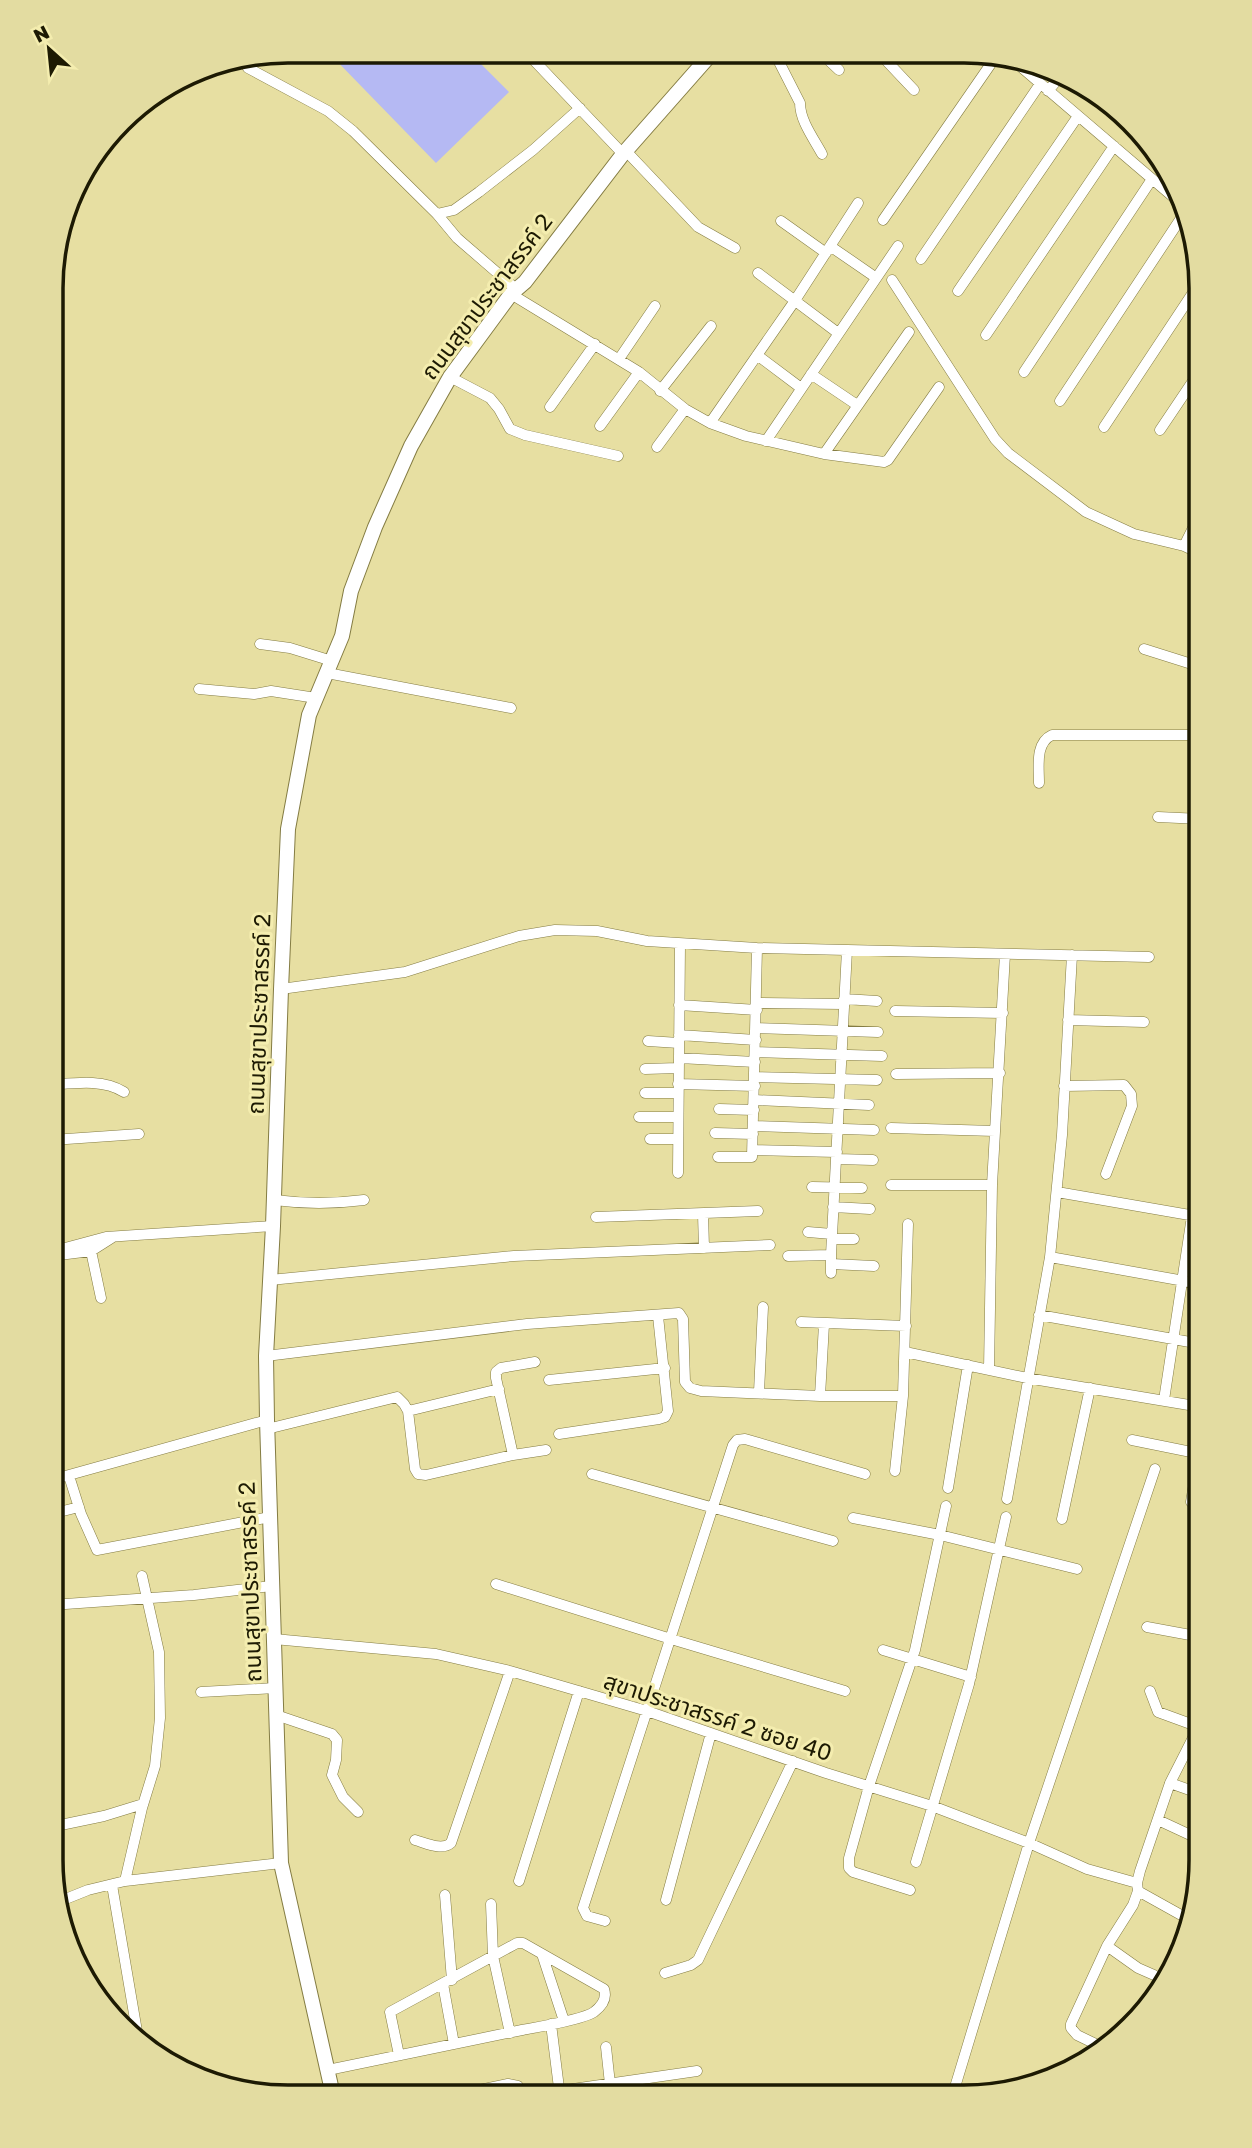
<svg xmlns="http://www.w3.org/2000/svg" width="1252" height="2148" viewBox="0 0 1252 2148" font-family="'Golos Text','Noto Sans Thai',sans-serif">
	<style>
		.green { fill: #b5b9f3 }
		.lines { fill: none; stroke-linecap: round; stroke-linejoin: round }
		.street-casing { stroke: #847c43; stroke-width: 11 }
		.secondary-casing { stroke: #847c43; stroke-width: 16 }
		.street { stroke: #fff; stroke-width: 10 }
		.secondary { stroke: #fff; stroke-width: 14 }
		.labels { text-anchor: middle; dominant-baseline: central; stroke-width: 6; stroke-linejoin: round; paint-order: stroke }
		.street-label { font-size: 23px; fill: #1d1a03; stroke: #f4edaf }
		.rim { fill: none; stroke: #1d1a03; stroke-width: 3.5 }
	</style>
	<rect width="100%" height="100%" fill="#e7dfa2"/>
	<path class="green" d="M327 51 469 52 509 92 436 163Z"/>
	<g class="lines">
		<defs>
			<path id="street" d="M526 52 623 154
				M775 54 800 103C800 121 814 139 822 154
				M822 54 839 70
				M880 54 914 90
				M1007 55 1185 207
				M243 60 248 68 328 111 353 131 437 214 457 238 516 289
				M1048 91 1058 79
				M626 151 698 227 735 248
				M437 214 454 210 479 192 533 150 580 108
				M883 220 997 55
				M781 221 826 253
				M830 246 875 277
				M921 259 1040 84
				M758 273 838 333
				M892 280 995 439 1008 453 1086 512 1134 534 1184 546 1201 554
				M958 291 1078 116
				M511 294 639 372 685 409 710 423 746 436 824 454 884 462 888 460 939 387
				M986 335 1114 146
				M757 355 801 388
				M619 359 655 306
				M1024 372 1152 179
				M811 374 857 405
				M450 377 490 398 499 409 510 429 525 435 618 456
				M660 391 711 326
				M1060 401 1187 209
				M550 407 595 344
				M710 423 794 302 858 203
				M600 426 639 372
				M1104 427 1200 282
				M1160 430 1201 369
				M766 441 898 246
				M657 447 685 409
				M824 454 909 332
				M1184 546 1201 512
				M260 644 290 648 332 661
				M1144 649 1201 667
				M327 673 511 708
				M199 689 254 694 271 691 316 698
				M1194 734 1195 708 1201 679
				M1039 783C1039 766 1035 743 1052 735H1201
				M1158 817 1201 819
				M281 989 405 972 519 936 555 930 597 931 647 941 757 948 1149 957
				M844 999 877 1001
				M757 1003 843 1004
				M679 1005 757 1010
				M895 1011 1003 1013
				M1068 1020 1144 1022
				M756 1028 878 1032
				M679 1035 756 1040
				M648 1041 679 1043
				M756 1052 882 1056
				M679 1058 755 1062
				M645 1069 678 1068
				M896 1074 1000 1073
				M755 1077 877 1080
				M678 1084 755 1086
				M52 1085C76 1083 103 1079 124 1092
				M1064 1086 1124 1085 1131 1094 1132 1106 1106 1174
				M645 1093H678
				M754 1100 869 1105
				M719 1109 754 1110
				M639 1117H678
				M753 1126 874 1130
				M891 1128 995 1131
				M715 1133 753 1134
				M650 1139H678
				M52 1140 139 1134
				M753 1150 837 1152
				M718 1157H752L757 948
				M837 1159 873 1160
				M678 1173 680 944
				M891 1185H992
				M812 1187 862 1188
				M1057 1192 1201 1217
				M274 1200C305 1204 333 1204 364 1200
				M833 1207 870 1209
				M703 1214 704 1248
				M596 1217 758 1211
				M808 1232 832 1234
				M832 1239H854
				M52 1248H65L106 1237 273 1226
				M91 1251 101 1298
				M831 1255 847 950
				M51 1256 91 1251 113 1237
				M788 1256 831 1255V1273
				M1050 1257 1201 1284
				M831 1264 874 1266
				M270 1280 514 1256 770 1245
				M1039 1315 1201 1344
				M801 1322 906 1326
				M905 1352 1027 1378 1201 1407
				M266 1356 527 1324 679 1313 683 1319 685 1382 690 1388 701 1391 820 1396H903
				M989 1370 992 1185 1005 954
				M549 1380 665 1368
				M759 1392 763 1307
				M820 1396 824 1324
				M1164 1400 1196 1190
				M408 1411 499 1389
				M267 1429 397 1397 404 1404 408 1411 415 1469 418 1474 426 1475 513 1455 546 1450
				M559 1434 659 1419 665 1417 668 1411 658 1316
				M1132 1440 1201 1454
				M513 1455 496 1378V1372L501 1368 535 1362
				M895 1471 903 1396 908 1224
				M592 1474 833 1541
				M69 1476 81 1514 97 1550 270 1517
				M51 1480 267 1420
				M948 1488 968 1365
				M1007 1499 1050 1257 1062 1135 1072 955
				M1191 1502 1199 1453
				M51 1514 79 1507
				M853 1518 940 1535 1077 1569
				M1062 1519 1090 1388
				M496 1584 671 1639 845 1691
				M1197 1591 1201 1571
				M51 1605 194 1595 272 1586
				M1147 1627 1201 1637
				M274 1639 436 1654 510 1671 647 1711 826 1773 932 1806 1029 1843 1087 1869 1137 1883
				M883 1650 971 1677
				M1150 1691 1158 1712 1199 1727
				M201 1692 275 1688
				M276 1715 332 1734 337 1740 336 1760 332 1775 343 1797 358 1812
				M1170 1783 1201 1794
				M1158 1820 1201 1840
				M51 1827 104 1816 143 1804
				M415 1840C426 1843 442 1851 451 1843L510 1671
				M916 1862 969 1684 1006 1517
				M125 1881 142 1808 155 1766 160 1718 159 1652 142 1576
				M519 1881 579 1691
				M112 1885 139 2043
				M910 1890 853 1872 849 1868V1858L869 1786 915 1650 946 1506
				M1138 1891 1190 1920
				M445 1895 452 1980
				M666 1900 711 1733
				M58 1902 88 1890 125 1881 281 1863
				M491 1904 493 1956 510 2033
				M605 1921 587 1916 583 1908 733 1445 737 1440 745 1439 865 1474
				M1107 1946 1138 1968 1154 1975
				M542 1954 564 2021
				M665 1973 691 1965 698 1960 793 1761
				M443 1984 454 2044
				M551 2024 560 2096
				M606 2047 610 2084
				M1106 2049 1077 2035 1071 2028V2024L1107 1946 1133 1905 1138 1891 1137 1883 1140 1871 1170 1783 1201 1722
				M328 2070C392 2057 457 2044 522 2030 538 2027 582 2020 594 2012 602 2006 607 1998 604 1989L523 1943H517L390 2012 399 2055
				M559 2091 697 2071
				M451 2096 508 2084 518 2086 521 2096
				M952 2097 1029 1843 1155 1469"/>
			<path id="secondary" d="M333 2095 281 1863 267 1420 266 1356 273 1226 281 989 288 829 309 715 342 636 351 591 375 527 411 446 450 377 511 294 525 282 623 154 712 53"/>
		</defs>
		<use href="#street" class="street-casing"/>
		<use href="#secondary" class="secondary-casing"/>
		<use href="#street" class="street"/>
		<use href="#secondary" class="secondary"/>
	</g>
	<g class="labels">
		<g class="street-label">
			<text transform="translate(486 296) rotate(-53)">ถนนสุขาประชาสรรค์ 2</text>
			<text transform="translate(258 1014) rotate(-88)">ถนนสุขาประชาสรรค์ 2</text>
			<text transform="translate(249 1582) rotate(-92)">ถนนสุขาประชาสรรค์ 2</text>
			<text transform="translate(718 1716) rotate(18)">สุขาประชาสรรค์ 2 ซอย 40</text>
		</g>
	</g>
	<path d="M0 0H1252V2148H0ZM288 63H964A225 225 0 0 1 1189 288V1860A225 225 0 0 1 964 2085H288A225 225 0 0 1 63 1860V288A225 225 0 0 1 288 63Z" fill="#e3dca1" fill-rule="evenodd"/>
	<path class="rim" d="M288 63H964A225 225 0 0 1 1189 288V1860A225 225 0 0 1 964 2085H288A225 225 0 0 1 63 1860V288A225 225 0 0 1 288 63Z"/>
	<g transform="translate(49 49) rotate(333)" stroke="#f4edaf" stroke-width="5" paint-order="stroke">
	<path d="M0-5L12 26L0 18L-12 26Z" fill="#1d1a03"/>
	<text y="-10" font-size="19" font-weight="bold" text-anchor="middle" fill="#1d1a03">N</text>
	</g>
</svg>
